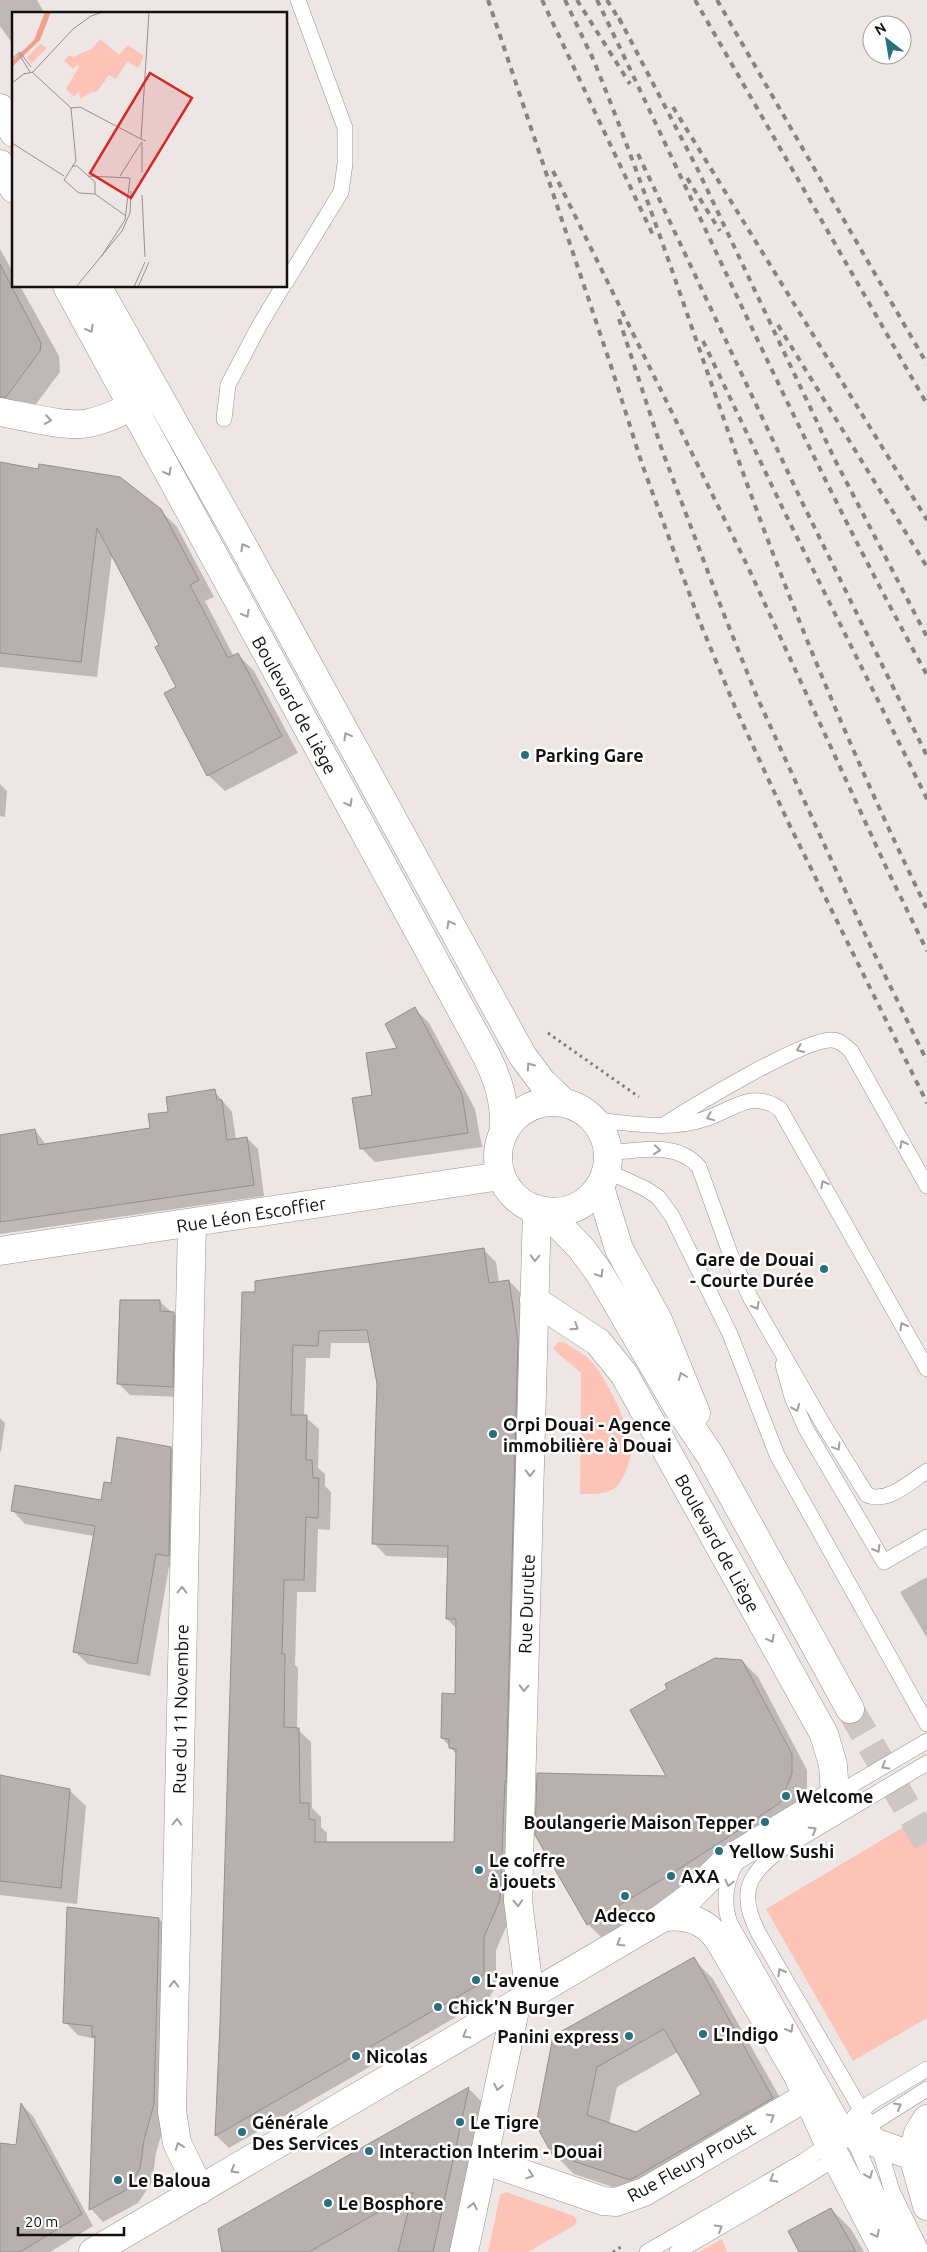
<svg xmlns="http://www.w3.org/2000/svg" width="927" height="2252" viewBox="0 0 927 2252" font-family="Ubuntu,sans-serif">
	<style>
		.green { fill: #fec3b7 }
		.shadow { fill: #0003; fill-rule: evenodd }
		.building { fill: #b7b0af; stroke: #958e8d; fill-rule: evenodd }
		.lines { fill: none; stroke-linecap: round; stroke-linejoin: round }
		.secondary-tunnel { stroke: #cdc6c5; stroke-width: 28; stroke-dasharray: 28 14; stroke-linecap: butt }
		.service-casing { stroke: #97918f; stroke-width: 16 }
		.minor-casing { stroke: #97918f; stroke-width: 29 }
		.tertiary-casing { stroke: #97918f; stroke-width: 29 }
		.secondary-casing { stroke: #97918f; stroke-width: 29 }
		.path { stroke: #807a7a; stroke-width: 3; stroke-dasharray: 2.5 4; stroke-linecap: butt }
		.service { stroke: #fff; stroke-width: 15 }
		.minor { stroke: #fff; stroke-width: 28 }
		.tertiary { stroke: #fff; stroke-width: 28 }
		.secondary { stroke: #fff; stroke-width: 28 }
		.rail { stroke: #898382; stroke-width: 4; stroke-dasharray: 6 6; stroke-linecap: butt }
		.oneway { stroke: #a19f9f }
		.poi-dot { fill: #29707d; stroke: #fff; stroke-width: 2 }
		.labels { text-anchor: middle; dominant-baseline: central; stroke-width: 5; stroke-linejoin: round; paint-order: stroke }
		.street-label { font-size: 18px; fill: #131010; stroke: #fff }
		.poi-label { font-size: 18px; font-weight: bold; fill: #131010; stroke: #fff; text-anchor: start }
		.inset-road { fill: none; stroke: #969090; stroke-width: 1 }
		.view { fill: #d62828; fill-opacity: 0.15; stroke: #d62828; stroke-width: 2.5 }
		.inset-edge { fill: none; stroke: #131010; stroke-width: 2.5 }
	</style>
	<rect width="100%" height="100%" fill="#eee6e5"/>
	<path class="green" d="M558 1342H564C572 1348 583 1353 590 1360 605 1375 631 1428 631 1450 631 1460 624 1479 617 1486 608 1495 593 1494 580 1494L581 1373 553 1349Z
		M927 1813V2018L853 2061 766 1909Z
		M506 2192 574 2216 577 2221 575 2225 528 2252H488L500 2195Z
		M722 2239 727 2252H699Z"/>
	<path class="shadow" d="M0 0H37L45 14H14V46L0 26Z
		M0 249 14 274V286H20L59 356 60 372 36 404 28 406 0 402Z
		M0 463 160 510 177 527 214 597 205 601 234 657 238 655 254 671 298 753 225 791 208 775 178 687 161 646 112 554 97 677 0 667Z
		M0 784 7 791 5 817 0 816Z
		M415 1009 429 1023 475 1109 482 1147 375 1162 361 1148 374 1096 399 1048Z
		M214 1091 232 1112 236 1140 247 1138 258 1149 264 1196 0 1234V1135L35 1130 46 1145 152 1129Z
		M483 1249 496 1262 499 1283 509 1281 522 1294 512 1914 496 1950V1986L489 1998 229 2148 216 2135 256 1294ZM331 1343H371L378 1384 374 1543 386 1556 448 1558 447 1619 457 1629V1695L442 1738 457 1755 455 1843H327V1833L321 1827V1817L312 1808 311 1742 297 1729 298 1668 295 1665 297 1592H316L318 1529 330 1530 331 1492 325 1486V1474L318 1468 319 1429 304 1416 306 1358H330Z
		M160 1302 185 1324 183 1397 130 1395 119 1384Z
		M0 1418 5 1423 1 1452 0 1451Z
		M171 1448 184 1461 182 1568 169 1567 150 1676 88 1664 74 1651 94 1536 25 1524 12 1510 102 1501 112 1485Z
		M927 1577V1638L900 1592Z
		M742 1661 758 1677 807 1770V1790L796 1819 604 1940 588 1924 669 1778Z
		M0 1776 69 1790 86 1806 77 1904 0 1895Z
		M159 1919 172 1932 166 2118 156 2153 152 2182 138 2203 103 2222 91 2209 96 2039 78 2035 65 2022Z
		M693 1959 713 1979 792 2119 651 2200 574 2174 553 2153 537 2125ZM678 2052 702 2095 636 2133 609 2124 617 2087Z
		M469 2089 488 2108 457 2252H223Z
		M22 2105 33 2116 93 2226 50 2252H0V2144L17 2147Z
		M831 2209 851 2229 864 2252H801Z"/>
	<path class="building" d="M0 264 41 343 40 351 6 397H0Z
		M0 462 38 469 39 464 120 477 161 509 199 580 190 585 228 658 238 653 282 736 207 776 164 693 176 687 155 647 159 645 97 528 81 662 0 653Z
		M415 1007 462 1094 468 1133 360 1149 352 1098 372 1095 366 1053 397 1048 385 1024Z
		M215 1089 217 1100H222L227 1140 247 1137 254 1185 0 1222V1135L35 1129 38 1145 150 1128 148 1114 168 1112 166 1097Z
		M484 1248 489 1283 509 1280 518 1342 506 1782 505 1781 500 1900 484 1937V1973L476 1986 215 2136 220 2024 242 1292H255V1281ZM367 1330 377 1384 372 1544 448 1546 446 1619H456L455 1694 442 1693 441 1738 449 1739V1748L456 1749 454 1842H315V1820L309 1819V1803H300L299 1728 284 1727 285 1654H282L284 1580H304L306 1517 318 1518 319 1478H313L312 1460H306L307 1415H291L293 1345 318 1346 319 1331Z
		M120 1300H160V1311L174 1312 173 1387 117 1384Z
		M117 1437 171 1447 169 1556 156 1554 137 1664 73 1652 95 1526 11 1511 15 1485 101 1500 104 1482 111 1483Z
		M715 1658 742 1660 792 1754V1774L780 1803 687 1864 587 1925 535 1835 537 1773 666 1776 630 1710 667 1689 665 1684Z
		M0 1775 70 1789 61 1888 0 1881Z
		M67 1907 159 1918 154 2104 144 2140 140 2169 126 2190 89 2210 95 2036 92 2037V2026L63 2023Z
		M694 1957 773 2098 630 2180 552 2154 536 2125 553 2036ZM664 2029 701 2094 636 2132 587 2115 597 2067Z
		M469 2087 433 2252H398L413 2192 309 2252H222L218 2229Z
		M21 2103 82 2214 20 2252H0V2143L16 2145Z
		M831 2208 856 2252H799L788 2231Z"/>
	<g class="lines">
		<path class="secondary-tunnel" d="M850 1709 927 1842"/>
		<defs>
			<path id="service" d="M286 282 341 192 345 164V128L298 0
				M224 419 228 385 258 328 283 286
				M595 1120C631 1123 670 1131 705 1119 733 1110 751 1089 780 1109L927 1369
				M665 1124C692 1107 805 1038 832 1040 840 1040 845 1046 851 1051L927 1186
				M609 1153C638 1150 677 1141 699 1167L731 1256 750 1297 823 1424 867 1495C887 1504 910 1482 927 1471
				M607 1171 646 1189 658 1197 672 1216 730 1334 777 1455 927 1724
				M783 1365 792 1397 806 1429 884 1562 927 1537
				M835 1795 927 1741
				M739 1859C726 1877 722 1902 730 1923L858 2149 878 2196 907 2252
				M854 2117 870 2103 927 2069
				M862 2130 927 2089
				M647 2252 804 2161 834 2140
				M677 2252 801 2180 841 2155
				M922 2252 892 2191 875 2134 759 1934C739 1896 745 1876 779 1851L927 1763"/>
			<path id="minor" d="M0 412C23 416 68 428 89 423 112 418 134 405 154 395
				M192 1223 172 2111 177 2143 200 2190
				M534 1300 598 1342 624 1374 824 1734 833 1765 835 1795 725 1862 690 1897 662 1918
				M913 2156 918 2133 927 2119
				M483 2160 603 2201 616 2202 644 2192 808 2096
				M464 2252 516 2005"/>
			<path id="tertiary" d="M0 1251 501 1176
				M530 1997 518 1901 537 1209
				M820 2123 913 2156 927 2206
				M93 2252 662 1918C685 1913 706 1921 719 1940L797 2074 829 2144 885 2252"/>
			<path id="secondary" d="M0 108 14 133
				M0 164 14 189
				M67 286 486 1055C499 1081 505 1102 504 1131
				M97 286 237 535 522 1055 542 1082 563 1102
				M498 1157a55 55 0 1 1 110 0a55 55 0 1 1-110 0Z
				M600 1187 619 1249 658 1320 696 1413
				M545 1211 581 1248 600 1274 677 1406 710 1455 850 1709"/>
		</defs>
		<use href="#service" class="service-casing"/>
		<use href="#minor" class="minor-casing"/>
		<use href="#tertiary" class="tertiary-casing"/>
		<use href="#secondary" class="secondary-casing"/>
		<path class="path" d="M548 1033 639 1097
			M613 2252 621 2247"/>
		<use href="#service" class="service"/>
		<use href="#minor" class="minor"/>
		<use href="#tertiary" class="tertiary"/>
		<use href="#secondary" class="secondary"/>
		<path class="rail" d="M488 0 612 369 642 464 699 620 735 707 789 824 927 1103
			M542 0 653 235
			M565 0 593 59
			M577 0 630 84
			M597 0C706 226 806 455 927 675
			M607 0 622 24
			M695 0 927 404
			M717 0 927 364
			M619 18 697 168 835 460 927 637
			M591 54C654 207 702 364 760 519 809 651 865 782 927 909
			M673 107 927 520
			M638 154 802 502 927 756
			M553 171 748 567 886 867 927 951
			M687 178 720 231
			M619 319 662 450 723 612 757 697 871 947 927 1061
			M778 325 927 567
			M703 341 784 511 927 799"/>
	</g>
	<defs><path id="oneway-chevron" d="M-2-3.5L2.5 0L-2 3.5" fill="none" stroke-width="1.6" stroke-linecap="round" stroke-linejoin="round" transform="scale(1.25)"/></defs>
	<g class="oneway">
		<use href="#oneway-chevron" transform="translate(90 329) rotate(61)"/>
		<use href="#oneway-chevron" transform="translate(48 420) rotate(9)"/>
		<use href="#oneway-chevron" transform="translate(168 472) rotate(61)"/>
		<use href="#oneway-chevron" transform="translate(244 547) rotate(-119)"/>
		<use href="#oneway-chevron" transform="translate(246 614) rotate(61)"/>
		<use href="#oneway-chevron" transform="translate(347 736) rotate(-119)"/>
		<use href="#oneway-chevron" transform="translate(349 803) rotate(61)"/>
		<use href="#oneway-chevron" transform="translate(450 924) rotate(-119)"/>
		<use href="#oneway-chevron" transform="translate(800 1049) rotate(157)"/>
		<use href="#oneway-chevron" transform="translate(530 1066) rotate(-125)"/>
		<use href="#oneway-chevron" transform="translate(710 1117) rotate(158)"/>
		<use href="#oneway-chevron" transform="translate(903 1144) rotate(-119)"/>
		<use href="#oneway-chevron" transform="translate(657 1150) rotate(6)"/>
		<use href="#oneway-chevron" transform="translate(824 1184) rotate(-119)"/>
		<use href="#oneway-chevron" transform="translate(535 1258) rotate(92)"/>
		<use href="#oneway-chevron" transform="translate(600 1274) rotate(58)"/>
		<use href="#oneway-chevron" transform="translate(756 1306) rotate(60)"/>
		<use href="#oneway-chevron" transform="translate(903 1326) rotate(-119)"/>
		<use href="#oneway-chevron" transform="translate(575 1327) rotate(33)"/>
		<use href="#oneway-chevron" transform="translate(682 1376) rotate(-111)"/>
		<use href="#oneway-chevron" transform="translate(796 1408) rotate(68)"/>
		<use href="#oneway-chevron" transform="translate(837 1447) rotate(59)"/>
		<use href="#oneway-chevron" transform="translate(530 1473) rotate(91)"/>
		<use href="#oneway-chevron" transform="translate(877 1549) rotate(60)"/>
		<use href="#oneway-chevron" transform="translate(182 1590) rotate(-89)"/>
		<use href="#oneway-chevron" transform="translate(771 1639) rotate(61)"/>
		<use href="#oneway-chevron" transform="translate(524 1688) rotate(92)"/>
		<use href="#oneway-chevron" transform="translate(885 1766) rotate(149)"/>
		<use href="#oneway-chevron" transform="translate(177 1822) rotate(-89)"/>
		<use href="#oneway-chevron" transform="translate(813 1830) rotate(-30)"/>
		<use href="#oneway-chevron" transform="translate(729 1883) rotate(103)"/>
		<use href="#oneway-chevron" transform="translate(518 1903) rotate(87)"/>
		<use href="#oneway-chevron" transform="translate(620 1943) rotate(149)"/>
		<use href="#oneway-chevron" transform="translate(781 1972) rotate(-120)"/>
		<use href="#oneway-chevron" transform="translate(174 1984) rotate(-89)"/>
		<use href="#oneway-chevron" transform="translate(790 2029) rotate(60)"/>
		<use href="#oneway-chevron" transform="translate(466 2035) rotate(150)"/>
		<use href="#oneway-chevron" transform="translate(498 2087) rotate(102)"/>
		<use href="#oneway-chevron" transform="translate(898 2106) rotate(-30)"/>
		<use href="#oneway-chevron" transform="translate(771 2117) rotate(-31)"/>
		<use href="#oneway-chevron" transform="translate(179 2146) rotate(-110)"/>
		<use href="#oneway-chevron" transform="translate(234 2170) rotate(150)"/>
		<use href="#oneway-chevron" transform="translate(530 2175) rotate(19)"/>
		<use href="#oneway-chevron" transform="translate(869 2175) rotate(68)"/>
		<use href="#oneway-chevron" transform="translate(773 2179) rotate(150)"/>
		<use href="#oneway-chevron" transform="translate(473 2206) rotate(-78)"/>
		<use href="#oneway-chevron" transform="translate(719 2228) rotate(-30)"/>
		<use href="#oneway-chevron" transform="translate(876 2234) rotate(63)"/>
	</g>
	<g class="poi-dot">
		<circle cx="525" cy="755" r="5"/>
		<circle cx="824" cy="1269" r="5"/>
		<circle cx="493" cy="1434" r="5"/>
		<circle cx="786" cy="1796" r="5"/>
		<circle cx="765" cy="1822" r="5"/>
		<circle cx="719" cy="1851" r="5"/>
		<circle cx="479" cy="1870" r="5"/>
		<circle cx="671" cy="1876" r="5"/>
		<circle cx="625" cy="1896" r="5"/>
		<circle cx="476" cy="1980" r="5"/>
		<circle cx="438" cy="2007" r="5"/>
		<circle cx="703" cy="2034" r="5"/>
		<circle cx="629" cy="2036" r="5"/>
		<circle cx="356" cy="2056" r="5"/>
		<circle cx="460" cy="2122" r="5"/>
		<circle cx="242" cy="2132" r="5"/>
		<circle cx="369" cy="2151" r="5"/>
		<circle cx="118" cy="2180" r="5"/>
		<circle cx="328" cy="2203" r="5"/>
	</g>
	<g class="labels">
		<g class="street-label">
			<text transform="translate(295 705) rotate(61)">Boulevard de Liège</text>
			<text transform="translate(251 1214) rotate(-9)">Rue Léon Escoffier</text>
			<text transform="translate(718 1543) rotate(61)">Boulevard de Liège</text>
			<text transform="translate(526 1604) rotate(-88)">Rue Durutte</text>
			<text transform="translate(180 1709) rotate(-89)">Rue du 11 Novembre</text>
			<text transform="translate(691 2162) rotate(-29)">Rue Fleury Proust</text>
		</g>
		<g class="poi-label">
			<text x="535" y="755">Parking Gare</text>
			<text x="814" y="1259" text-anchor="end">Gare de Douai<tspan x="814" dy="21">- Courte Durée</tspan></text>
			<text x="503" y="1424">Orpi Douai - Agence<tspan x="503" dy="21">immobilière à Douai</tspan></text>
			<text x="796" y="1796">Welcome</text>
			<text x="755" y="1822" text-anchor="end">Boulangerie Maison Tepper</text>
			<text x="729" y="1851">Yellow Sushi</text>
			<text x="489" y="1860">Le coffre<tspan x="489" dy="21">à jouets</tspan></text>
			<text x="681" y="1876">AXA</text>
			<text x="625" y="1915" text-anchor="middle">Adecco</text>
			<text x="486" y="1980">L'avenue</text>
			<text x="448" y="2007">Chick'N Burger</text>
			<text x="713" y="2034">L'Indigo</text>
			<text x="619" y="2036" text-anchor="end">Panini express</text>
			<text x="366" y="2056">Nicolas</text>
			<text x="252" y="2122">Générale<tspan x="252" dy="21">Des Services</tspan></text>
			<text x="470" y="2122">Le Tigre</text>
			<text x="379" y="2151">Interaction Interim - Douai</text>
			<text x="128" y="2180">Le Baloua</text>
			<text x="338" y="2203">Le Bosphore</text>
		</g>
	</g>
	<g transform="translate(12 12)">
		<rect width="275" height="275" fill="#eee6e5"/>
		<path d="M88 27 107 43 116 33 131 43V47L126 56 115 50 104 67 97 63 85 80H80L68 87 67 79 62 85 54 77 67 55 65 53 61 57 52 49 57 43 61 45 81 36ZM28 32 35 36 19 52 15 45Z" fill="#fec3b7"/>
		<path d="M33 0H39L28 28 0 55V49L22 28Z" fill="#f1a090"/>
		<path class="inset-road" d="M7 42 18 60M0 47 8 40 19 55M20 60 59 96M12 62 21 60 61 17 79 4 91 0M0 71 13 61M59 96 64 149 52 168 67 181 83 182M59 96 68 95 129 127M134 129 129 127 137 0M130 130V160M0 131 52 164M60 154H65L83 170V182M76 164 118 166 113 208 89 245M108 164 129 131M83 182 114 204M130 183 133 245M64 275 110 219 118 201 119 179M122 275 133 250M126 275 137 250"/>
		<path class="view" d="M138 61 180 86 119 186 78 161Z"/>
		<rect width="275" height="275" class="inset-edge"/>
	</g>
	<g transform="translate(887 40) rotate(329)"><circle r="24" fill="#ffffff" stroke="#a19f9f"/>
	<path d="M0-4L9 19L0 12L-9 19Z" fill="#29707d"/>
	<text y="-8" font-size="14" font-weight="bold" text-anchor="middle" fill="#131010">N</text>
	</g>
	<path d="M18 2227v8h106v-8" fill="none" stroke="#131010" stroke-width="2.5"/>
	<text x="25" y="2227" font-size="15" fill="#131010" stroke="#ffffff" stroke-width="4" paint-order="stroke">20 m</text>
</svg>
